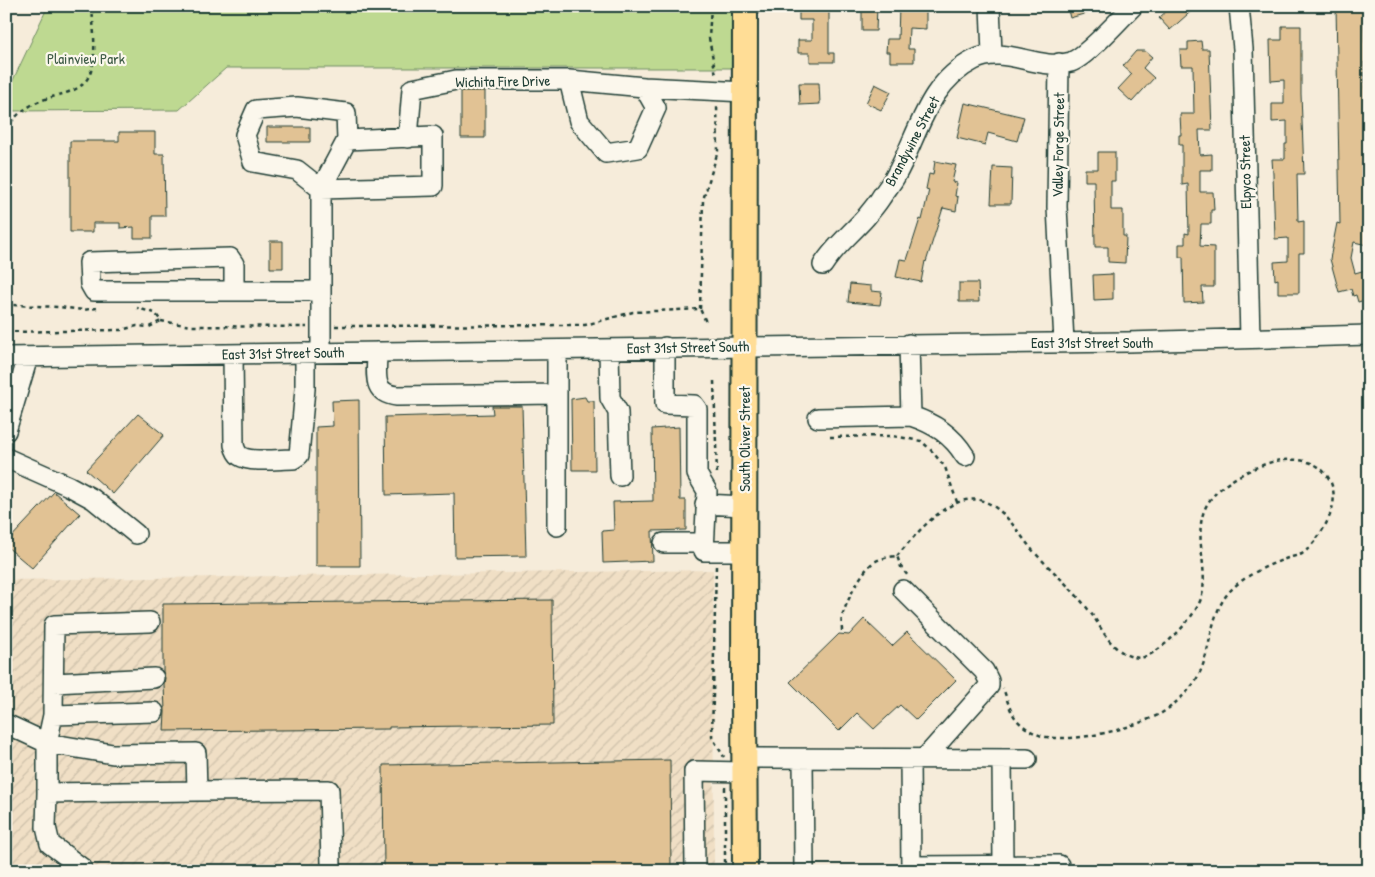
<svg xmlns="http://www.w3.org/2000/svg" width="1375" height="877" viewBox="0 0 1375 877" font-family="'Patrick Hand',sans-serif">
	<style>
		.industrial { fill: url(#industrial-furrows) }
		.park { fill: #bed991; stroke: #6e8b62 }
		.building { fill: #e1c294; stroke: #1f3d34 }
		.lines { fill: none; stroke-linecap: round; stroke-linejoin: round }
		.minor-casing { stroke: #1f3d34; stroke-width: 22 }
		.major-casing { stroke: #1f3d34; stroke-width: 28 }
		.path { stroke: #1f3d34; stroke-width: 2.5; stroke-dasharray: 4 4; stroke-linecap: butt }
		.minor { stroke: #fbf7ec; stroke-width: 19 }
		.major { stroke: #ffdd96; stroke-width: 24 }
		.labels { text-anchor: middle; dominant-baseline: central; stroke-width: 4.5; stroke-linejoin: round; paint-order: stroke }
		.park-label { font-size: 15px; fill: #3f5c47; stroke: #fbf7ec }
		.street-label { font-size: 15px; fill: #1f3d34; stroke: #fbf7ec }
	</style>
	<defs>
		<pattern id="industrial-furrows" width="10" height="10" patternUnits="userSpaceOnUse" patternTransform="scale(1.25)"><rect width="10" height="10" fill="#f0dfc5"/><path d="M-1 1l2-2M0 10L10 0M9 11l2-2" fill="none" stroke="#cdc0aa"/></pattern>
	</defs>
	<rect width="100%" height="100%" fill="#f6ecda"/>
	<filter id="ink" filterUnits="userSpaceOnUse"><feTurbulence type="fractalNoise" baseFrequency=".02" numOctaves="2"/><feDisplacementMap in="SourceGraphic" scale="10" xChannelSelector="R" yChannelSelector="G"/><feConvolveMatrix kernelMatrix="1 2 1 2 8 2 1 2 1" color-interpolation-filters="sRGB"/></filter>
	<g filter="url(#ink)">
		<path class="industrial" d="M713 570 714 871H6V580Z"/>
		<path class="park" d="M48 6H732V68H226L179 110 6 111V95Z"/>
		<path class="building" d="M799 6H829V53H834V62H810V53H798V40H812V20H799Z
			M862 6H877L876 31H862Z
			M899 6 926 7V29L909 28 908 49H914V62H890V52H886L887 39H898Z
			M1067 6H1100L1101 9 1070 18Z
			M1172 6H1197L1170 30 1159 18Z
			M1336 6H1369V15H1364V24L1365 43H1369V62H1364L1365 89H1369V107H1365L1367 135H1369V152H1367L1369 236 1367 245 1354 242 1351 258 1355 273 1369 269V299L1358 302 1356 295 1353 296 1351 289 1339 292 1330 259 1337 223 1340 224Z
			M1282 26H1301V94L1304 174H1297L1298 222 1304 221V253H1299V293H1278V279L1275 280 1274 262 1288 261V238L1275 239 1273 174 1272 159H1285V144H1287V121L1272 122V104H1284V80L1271 81 1270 40H1282Z
			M1201 41 1202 49H1209L1212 130H1199L1200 155 1212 154V170H1200V192H1213L1214 210H1211V224H1201L1200 246 1214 247V287H1202L1203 302 1184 303 1183 257H1179V244H1185V233L1189 234 1188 184 1182 185V145H1179V135H1181L1180 114H1194L1193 66H1181L1180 50H1188V42Z
			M1136 51H1145L1152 57 1143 68 1154 78 1132 102 1118 89 1132 74 1123 66Z
			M799 83H819L820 104 800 105Z
			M875 84 891 92 881 110 866 103Z
			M461 91H485V138H461Z
			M965 103 1024 117 1017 141 988 133 985 145 957 138Z
			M267 127H310V142H267Z
			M119 132H155V154H164L165 216H152V238H134V227L120 228V223H93V232H70V141H119Z
			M1098 152H1115V181H1111V210H1123V236H1126L1125 263 1108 262V247H1095L1094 181H1085V169H1098Z
			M935 161 956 165 952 182 957 183 955 196 958 197 956 211 943 208 926 262 925 261 921 282 896 277 900 259 907 260 920 219 922 220 929 190 926 189 929 174 933 175Z
			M993 167 1012 168 1011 204H991Z
			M270 241H283V268H270Z
			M1113 274V299L1094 300 1093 275Z
			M959 283H978L979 302H959Z
			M850 284 871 286V291L882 292 880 305 848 302Z
			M585 397 587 401H594L595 470H572L571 399Z
			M359 400 360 566H316V427L333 426 332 401Z
			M492 406H522L526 556 455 557 454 493 386 495 385 417 493 414Z
			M138 414 164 435 113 494 86 470Z
			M679 427 680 500H686V530L652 531 653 561 603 563 602 531 614 530 613 502 653 501 652 429Z
			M54 492 80 514 32 568 6 546V543Z
			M552 600 553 725 389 727V729L164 731 165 712 164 684 165 678 163 672V604Z
			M864 619 892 646 907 632 956 680 916 720 900 705 874 729 857 713 839 731 790 682 839 634 849 635Z
			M670 760 671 871H384L383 765Z"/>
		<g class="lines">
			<defs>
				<path id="minor" d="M990 6 992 54
					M1239 6 1243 49 1250 338
					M1059 63 1057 207 1064 342
					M569 80 644 87
					M433 136V186L321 189 347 140Z
					M408 138 412 89 456 80H569L579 121 606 153 638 148 656 108 644 87 745 92
					M823 265C834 247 852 233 866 217 871 211 876 205 880 199 885 191 891 184 895 177 919 135 926 84 974 60 1005 44 1038 72 1071 62 1086 57 1120 19 1133 6
					M234 291V264L230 258 89 262 90 284 94 291H321
					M665 347V404L694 405 697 409V474L707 491 704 551H744
					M609 349 610 398 618 412 620 476
					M557 350V526
					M321 352V189L297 170 253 162 245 135 256 110 297 107 346 113 347 140
					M377 352C377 374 371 393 397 396L557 394
					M233 354 234 445C235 449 236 453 240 456 250 463 280 459 293 459L299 455 305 389V353
					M6 357 1127 342 1369 335
					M911 416C935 424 952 435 965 456
					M818 418 911 416 909 344
					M6 431 28 357
					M6 458 69 486 93 499 136 534
					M705 504 744 506
					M664 543H704
					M903 590 984 671 989 681V686L924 759
					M54 683 154 678
					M53 715 154 712
					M6 724 47 743 53 715 54 625 150 622
					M47 743 113 754 196 753 197 791 47 793Z
					M745 758 1027 759
					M803 759 804 871
					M910 759 911 871
					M1002 759 1003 865
					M197 791 329 790 331 864
					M47 793 46 827 50 844 82 868V871
					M911 866 1059 865 1058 871
					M695 871 694 771 745 772"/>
				<path id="major" d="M745 6 744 695 745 871"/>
			</defs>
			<use href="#minor" class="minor-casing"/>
			<use href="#major" class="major-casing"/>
			<path class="path" d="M711 6 709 38 716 75
				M6 129C12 121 18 113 27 108 34 103 44 99 52 97 68 92 85 90 91 71 97 52 93 27 92 6
				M6 302 13 305 60 307 83 310 97 308
				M700 309 703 200 718 151 717 106
				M161 321 191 326 307 327
				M335 326 585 325 633 312 700 309 706 322
				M6 332 121 330 137 326 149 327 161 321 155 313 137 308
				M714 381 717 475
				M830 437 893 436 921 441 930 449 945 467 957 502
				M897 556C919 531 959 479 996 508 1011 519 1022 538 1034 552 1053 572 1073 589 1090 612 1101 626 1106 642 1122 652 1127 656 1137 659 1144 657 1163 651 1198 615 1202 595 1209 566 1191 530 1208 503 1220 483 1254 466 1276 461 1292 458 1314 459 1325 473 1342 494 1331 518 1318 537 1314 542 1308 550 1302 554 1297 556 1290 557 1285 559 1266 566 1244 576 1230 591 1207 616 1213 655 1194 683 1186 694 1172 707 1160 714 1130 729 1080 742 1047 737 1038 736 1028 730 1021 724 1010 715 1008 701 1003 688
				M716 566 712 737 724 757
				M842 631C842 626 841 621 842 616 847 601 861 571 874 562 881 558 889 557 897 556L901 567 908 576
				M725 787V871"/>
			<use href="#minor" class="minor"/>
			<use href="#major" class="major"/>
		</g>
	</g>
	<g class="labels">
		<g class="park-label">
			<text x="86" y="58">Plainview Park</text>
		</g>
		<g class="street-label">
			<text transform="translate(503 81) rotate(-1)">Wichita Fire Drive</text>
			<text transform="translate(912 141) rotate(-62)">Brandywine Street</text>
			<text transform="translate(1058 145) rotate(-89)">Valley Forge Street</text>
			<text transform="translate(1245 172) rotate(-91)">Elpyco Street</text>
			<text x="1092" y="342">East 31st Street South</text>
			<text transform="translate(688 347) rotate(-1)">East 31st Street South</text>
			<text transform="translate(283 353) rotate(-1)">East 31st Street South</text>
			<text transform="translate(744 439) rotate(-90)">South Oliver Street</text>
		</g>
	</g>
	<rect width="1375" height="877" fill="none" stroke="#fbf7ec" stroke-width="25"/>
	<rect x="12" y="12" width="1350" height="852" fill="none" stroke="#1f3d34" stroke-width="2" filter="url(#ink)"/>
</svg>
